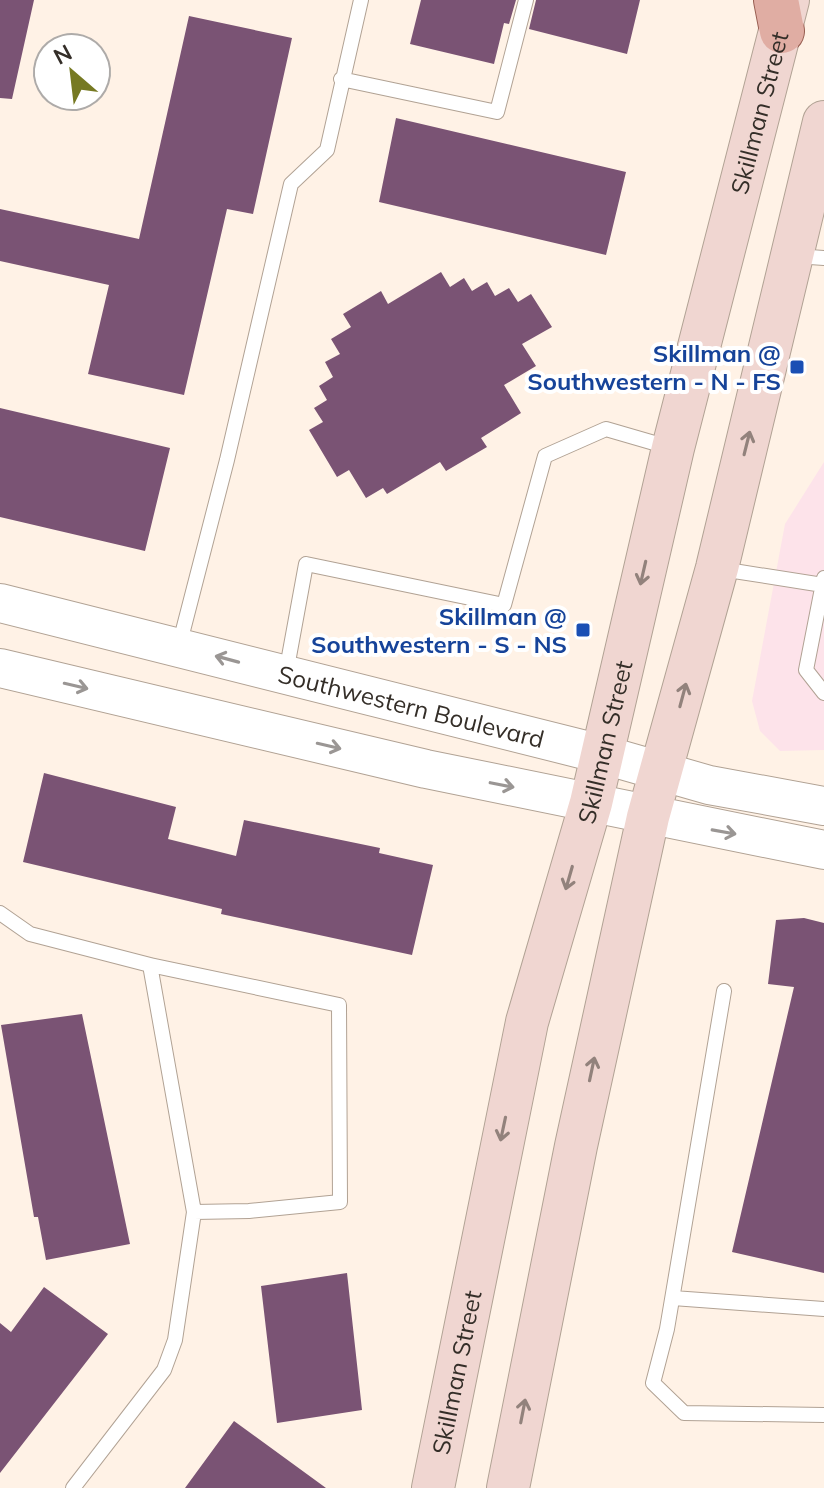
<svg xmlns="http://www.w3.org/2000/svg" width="824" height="1488" viewBox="0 0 824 1488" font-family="Mulish,sans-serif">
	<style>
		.commercial { fill: #fde3ea }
		.building { fill: #7a5374 }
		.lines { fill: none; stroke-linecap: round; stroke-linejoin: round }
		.service-casing { stroke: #b1a294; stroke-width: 16 }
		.tertiary-casing { stroke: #b1a294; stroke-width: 40 }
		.secondary-casing { stroke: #b1a294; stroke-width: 44 }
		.primary-casing { stroke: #975d50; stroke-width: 46 }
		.service { stroke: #fff; stroke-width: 14 }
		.tertiary { stroke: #fff; stroke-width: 38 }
		.secondary { stroke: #f0d6d1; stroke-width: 42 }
		.primary { stroke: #e0ada3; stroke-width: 44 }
		.oneway { stroke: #92827c }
		.oneway2 { stroke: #9a9694 }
		.transit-dot { fill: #1a4fb4; stroke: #fff; stroke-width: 3 }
		.labels { text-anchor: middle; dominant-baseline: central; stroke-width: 8; stroke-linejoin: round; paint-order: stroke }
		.street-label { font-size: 24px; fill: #342e28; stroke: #fff }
		.transit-label { font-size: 24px; font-weight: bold; fill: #164399; stroke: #fff; text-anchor: end }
	</style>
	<rect width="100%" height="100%" fill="#fff2e6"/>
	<path class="commercial" d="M824 462V750L780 751 760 731 752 701 785 524Z"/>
	<path class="building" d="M0 0H34L12 99 0 98Z
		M421 0H516L509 24 504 23 494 64 410 44Z
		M536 0H640L627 54 529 29Z
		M189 16 292 38 253 214 227 209 184 395 88 374 109 285 0 261V209L139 239Z
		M396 118 626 172 606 255 379 202Z
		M441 272 450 287 464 278 472 291 487 282 495 296 509 288 518 302 531 294 552 327 522 344 536 366 504 385 521 413 481 438 487 447 446 471 440 462 387 494 383 488 366 498 349 470 337 477 309 430 323 422 314 408 327 400 319 386 333 377 325 362 340 354 331 339 351 327 343 314 381 291 388 304Z
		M0 408 170 448 145 551 0 517Z
		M44 773 176 807 168 839 236 856 244 820 380 848 379 853 433 865 412 955 221 914 222 909 23 862Z
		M804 918 824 923V1273L732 1252 794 987 768 984 776 920Z
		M82 1014 130 1244 46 1260 38 1217H34L1 1025Z
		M347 1273 362 1410 277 1423 261 1286Z
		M44 1287 108 1334 0 1473V1323L11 1332Z
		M234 1421 326 1488H185Z"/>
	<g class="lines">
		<defs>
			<path id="service" d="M341 79 497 112 526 0
				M796 256 824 258
				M721 569 823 585
				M824 578 806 670 824 693
				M179 646 227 460 291 184 327 150 361 0
				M286 673 306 564 504 605 545 456 606 429 668 447
				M0 913 30 934 150 965 339 1005 340 1202 249 1211 194 1212 175 1340 164 1370 73 1488
				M150 965 194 1212
				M724 991 667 1329 653 1383 684 1413 824 1415
				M673 1298 824 1309"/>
			<g id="tertiary">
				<path id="s1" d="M0 603 601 754 709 785 824 806"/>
				<path d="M0 668 426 769 824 850"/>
			</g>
			<g id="secondary">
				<path id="s2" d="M433 1488 527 1022 591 803 673 448 788 0"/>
				<path d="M508 1488 576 1146 648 817 717 568 824 122"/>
			</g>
			<path id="primary" d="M776 0 782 31"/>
		</defs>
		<use href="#service" class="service-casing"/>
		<use href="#tertiary" class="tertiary-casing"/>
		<use href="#secondary" class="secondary-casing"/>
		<use href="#primary" class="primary-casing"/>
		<use href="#service" class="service"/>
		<use href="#tertiary" class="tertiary"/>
		<use href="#secondary" class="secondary"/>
		<use href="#primary" class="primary"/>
	</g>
	<defs><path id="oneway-shaft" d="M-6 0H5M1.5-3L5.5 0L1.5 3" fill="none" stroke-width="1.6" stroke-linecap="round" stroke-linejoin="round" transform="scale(2)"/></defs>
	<g class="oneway">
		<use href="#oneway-shaft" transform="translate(747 443) rotate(-76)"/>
		<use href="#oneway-shaft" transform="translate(643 573) rotate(103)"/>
		<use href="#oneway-shaft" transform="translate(683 695) rotate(-75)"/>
		<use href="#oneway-shaft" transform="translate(569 878) rotate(106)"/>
		<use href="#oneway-shaft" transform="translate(592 1069) rotate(-78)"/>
		<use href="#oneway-shaft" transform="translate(503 1129) rotate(102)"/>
		<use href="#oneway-shaft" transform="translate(523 1411) rotate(-79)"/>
	</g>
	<g class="oneway2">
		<use href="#oneway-shaft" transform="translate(227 659) rotate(-165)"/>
		<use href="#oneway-shaft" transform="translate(76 686) rotate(13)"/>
		<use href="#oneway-shaft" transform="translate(329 746) rotate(13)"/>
		<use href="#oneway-shaft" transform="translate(502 785) rotate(11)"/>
		<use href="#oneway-shaft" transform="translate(724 832) rotate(10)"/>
	</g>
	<g class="transit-dot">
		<rect x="789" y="359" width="16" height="16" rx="4"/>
		<rect x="575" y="622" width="16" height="16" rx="4"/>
	</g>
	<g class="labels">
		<g class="street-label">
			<text stroke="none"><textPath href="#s2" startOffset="1414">Skillman Street</textPath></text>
			<text stroke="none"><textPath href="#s1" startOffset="424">Southwestern Boulevard</textPath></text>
			<text stroke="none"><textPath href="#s2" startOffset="766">Skillman Street</textPath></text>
			<text stroke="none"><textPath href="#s2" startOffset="118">Skillman Street</textPath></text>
		</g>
		<g class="transit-label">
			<text x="781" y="353">Skillman @<tspan x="781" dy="28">Southwestern - N - FS</tspan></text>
			<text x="567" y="616">Skillman @<tspan x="567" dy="28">Southwestern - S - NS</tspan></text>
		</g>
	</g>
	<g transform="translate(72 72) rotate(332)"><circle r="38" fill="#ffffff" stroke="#aeaba9" stroke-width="2"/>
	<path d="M0-6L14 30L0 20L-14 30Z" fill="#767922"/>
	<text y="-12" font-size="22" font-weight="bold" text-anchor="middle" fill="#342e28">N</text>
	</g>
</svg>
